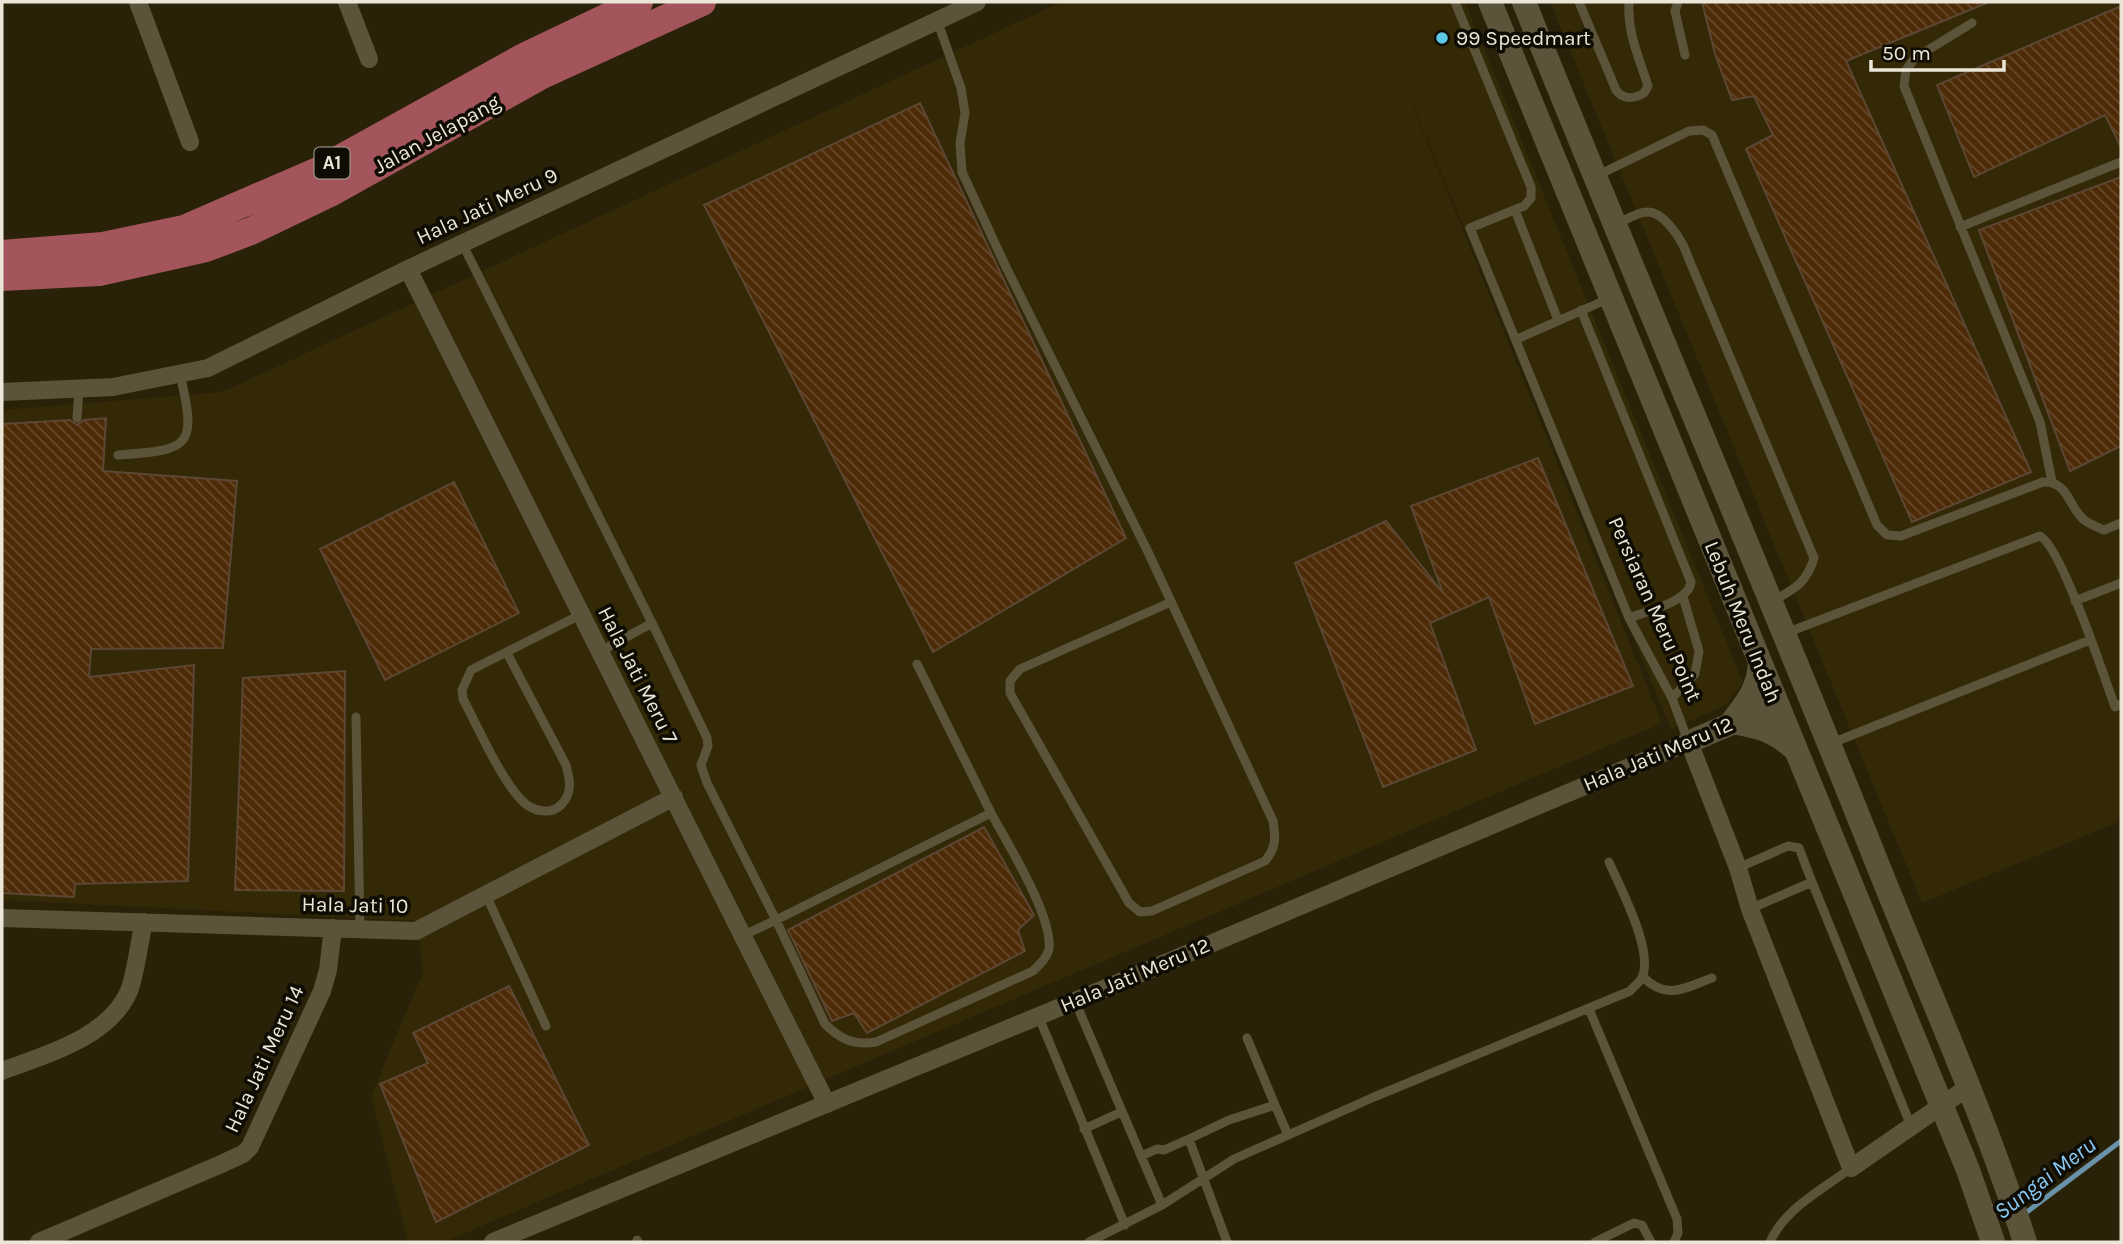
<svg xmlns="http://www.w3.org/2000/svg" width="2123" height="1244" viewBox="0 0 2123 1244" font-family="Karla,sans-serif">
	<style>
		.built { fill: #332907 }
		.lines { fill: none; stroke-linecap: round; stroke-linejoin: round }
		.stream { stroke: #6a93a9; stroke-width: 5 }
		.building { fill: url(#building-back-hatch); stroke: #5c4634; stroke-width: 2 }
		.service { stroke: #5c543a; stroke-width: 9 }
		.minor { stroke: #5c543a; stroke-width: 18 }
		.tertiary { stroke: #5c543a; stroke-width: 23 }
		.secondary { stroke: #5c543a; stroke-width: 24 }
		.primary { stroke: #a3555b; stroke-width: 28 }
		.poi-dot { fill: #5bc8e7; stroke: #0f0c04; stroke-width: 2.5 }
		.labels { text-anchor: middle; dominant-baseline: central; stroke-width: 7; stroke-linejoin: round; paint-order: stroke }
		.shield { fill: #0f0c04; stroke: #a9a598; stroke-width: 2 }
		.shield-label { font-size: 19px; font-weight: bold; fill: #ebe6d7 }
		.poi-label { font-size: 21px; fill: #ebe6d7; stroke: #0f0c04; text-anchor: start }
		.street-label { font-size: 21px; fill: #ebe6d7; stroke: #0f0c04 }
		.water-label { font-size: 23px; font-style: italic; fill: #87caf6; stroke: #0f0c04 }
	</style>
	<defs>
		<pattern id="building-back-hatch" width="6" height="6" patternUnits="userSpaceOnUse" patternTransform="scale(1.75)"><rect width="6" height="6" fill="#4d2b07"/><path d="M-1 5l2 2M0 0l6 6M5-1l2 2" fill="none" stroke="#674a2a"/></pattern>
	</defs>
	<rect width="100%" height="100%" fill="#292209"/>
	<path class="built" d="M1061 2H1465L1743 683 1724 706 1671 729 1382 30 1662 723 444 1242H408L371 1096 423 972 417 921 2 900V410L222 392Z
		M1550 2H2121V821L1922 903Z"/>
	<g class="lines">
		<path class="stream" d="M2023 1215 2121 1141"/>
	</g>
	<path class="building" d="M1702 2H1989L1846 61 2031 472 1912 522 1746 149 1773 135 1754 96 1732 100 1715 54Z
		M2121 6V147L2105 115 1974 177 1937 85Z
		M920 103 1126 538 933 652 704 205Z
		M2121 177V446L2070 471 1979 230Z
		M106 418 103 471 237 481 223 648 91 649 89 677 194 665 188 881 75 884 74 897 2 893V424L70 420 77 425 84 420Z
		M1538 458 1633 686 1535 724 1489 597 1430 623 1476 750 1383 787 1295 563 1386 521 1443 593 1411 506Z
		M454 482 519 613 385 680 320 549Z
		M345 671 344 891 235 890 243 678Z
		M984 827 1034 915 1018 930 1025 951 867 1033 854 1013 832 1021 788 930Z
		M509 986 589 1145 436 1222 380 1084 428 1063 413 1033Z"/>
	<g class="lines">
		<path class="service" d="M1455 2 1531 187V198L1524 206 1470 228 1629 618 1672 698 1688 741
			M1579 2 1616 90C1623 100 1634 99 1644 93L1648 86C1639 57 1627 33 1629 2
			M1678 2 1675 11 1685 55
			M937 20 961 88 965 113 960 143 962 172 1005 265 1148 552 1273 821C1276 838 1276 848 1265 861L1152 911 1140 912 1129 903 1010 693V681L1020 669 1171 602
			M1972 23 1915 58 1906 70 1904 86 2040 422 2052 482
			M1596 176 1689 131 1703 130 1712 135 1877 525 1887 535 1901 536 2043 482C2068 481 2068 505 2083 519 2089 524 2097 527 2104 530L2121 523
			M1515 210 1558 320
			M1615 225C1624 221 1637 212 1647 212 1662 211 1677 234 1683 245L1814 558C1806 584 1795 588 1773 601
			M1960 227 2121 162
			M462 243 652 623 601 651
			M1581 310 1691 582C1689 602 1647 611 1629 618
			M1517 339 1608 299
			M77 418 79 389
			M118 455C191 450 197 447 180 374
			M2075 601 2121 583
			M652 623 707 738 708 746 701 765 707 783 776 920 744 935
			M1786 633 2040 536C2061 546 2105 679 2115 707L2121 704
			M507 653 566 765C570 780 573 793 561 805 552 814 537 812 527 805 505 789 477 725 463 699L462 690 471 670 582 614
			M917 664 991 813
			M1672 698 1695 674 1699 651 1683 597
			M356 717 360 929
			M1832 743 2090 640
			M991 813C1007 843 1053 916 1049 949 1047 958 1040 964 1033 971L876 1042C854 1046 840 1039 825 1024L776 920Z
			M1738 868 1788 846 1799 848 1812 882 1750 909
			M1812 882 1911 1126
			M486 895 546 1026
			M1643 977C1667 1001 1684 988 1712 978
			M1075 1001 1162 1205
			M1589 1009 1677 1219 1678 1233 1674 1242
			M1038 1015 1125 1225
			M1275 1105 1288 1135
			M1084 1129 1121 1112
			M1141 1156 1157 1149 1164 1150 1189 1139
			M637 1240 638 1242
			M1089 1242 1162 1205 1234 1159 1374 1097 1630 991C1633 987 1639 983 1641 979 1656 955 1620 887 1609 862
			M1227 1242 1189 1139 1229 1120 1275 1105 1247 1038
			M1595 1242 1634 1223 1642 1225 1651 1242
			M1770 1242C1785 1208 1822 1190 1851 1168"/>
		<path class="minor" d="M138 2 190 142
			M347 2 369 59
			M408 269 827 1104
			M2 392 113 387 208 368 408 269 977 2
			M2 918 416 931 674 797
			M2 1071C44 1055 109 1038 129 991 136 973 139 942 144 922
			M39 1242 219 1165 243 1154 250 1147 322 991 328 970 333 928
			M493 1242 1075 1001 1689 742 1738 868 1750 909 1851 1168 1967 1088"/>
		<path class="tertiary" d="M1689 742 1777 704"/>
		<path class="secondary" d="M1490 2 1968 1170 1993 1242
			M1524 2C1641 293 1765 581 1881 873 1930 995 1985 1117 2025 1242
			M1760 662C1759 688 1747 703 1732 722 1760 727 1774 730 1796 750"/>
		<path class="primary" d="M2 254 103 246 184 229 318 171 522 58 639 2
			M2 277 99 272 206 248 251 231 330 193 542 75 702 2"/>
	</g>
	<circle class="poi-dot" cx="1442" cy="38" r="7"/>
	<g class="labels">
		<rect class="shield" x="314.5" y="147.5" width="35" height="31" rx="5"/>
		<g class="shield-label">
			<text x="332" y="163">A1</text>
		</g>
		<g class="poi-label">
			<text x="1456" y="38">99 Speedmart</text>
		</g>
		<g class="street-label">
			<text transform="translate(437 134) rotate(-29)">Jalan Jelapang</text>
			<text transform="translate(487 206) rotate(-25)">Hala Jati Meru 9</text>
			<text transform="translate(1655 609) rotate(66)">Persiaran Meru Point</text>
			<text transform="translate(1743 622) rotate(68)">Lebuh Meru Indah</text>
			<text transform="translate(638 675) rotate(63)">Hala Jati Meru 7</text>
			<text transform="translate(1658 754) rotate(-23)">Hala Jati Meru 12</text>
			<text transform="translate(355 905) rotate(1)">Hala Jati 10</text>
			<text transform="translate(1135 975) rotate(-23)">Hala Jati Meru 12</text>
			<text transform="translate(264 1059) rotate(-65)">Hala Jati Meru 14</text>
		</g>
		<g class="water-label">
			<text transform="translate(2045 1178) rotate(-37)">Sungai Meru</text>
		</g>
	</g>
	<rect width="2123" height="1244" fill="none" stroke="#ebe6d7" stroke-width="7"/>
	<path d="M1871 60v10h133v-10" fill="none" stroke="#ebe6d7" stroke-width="3.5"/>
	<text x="1882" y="60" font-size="21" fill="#ebe6d7" stroke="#0f0c04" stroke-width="5" paint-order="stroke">50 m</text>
</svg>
